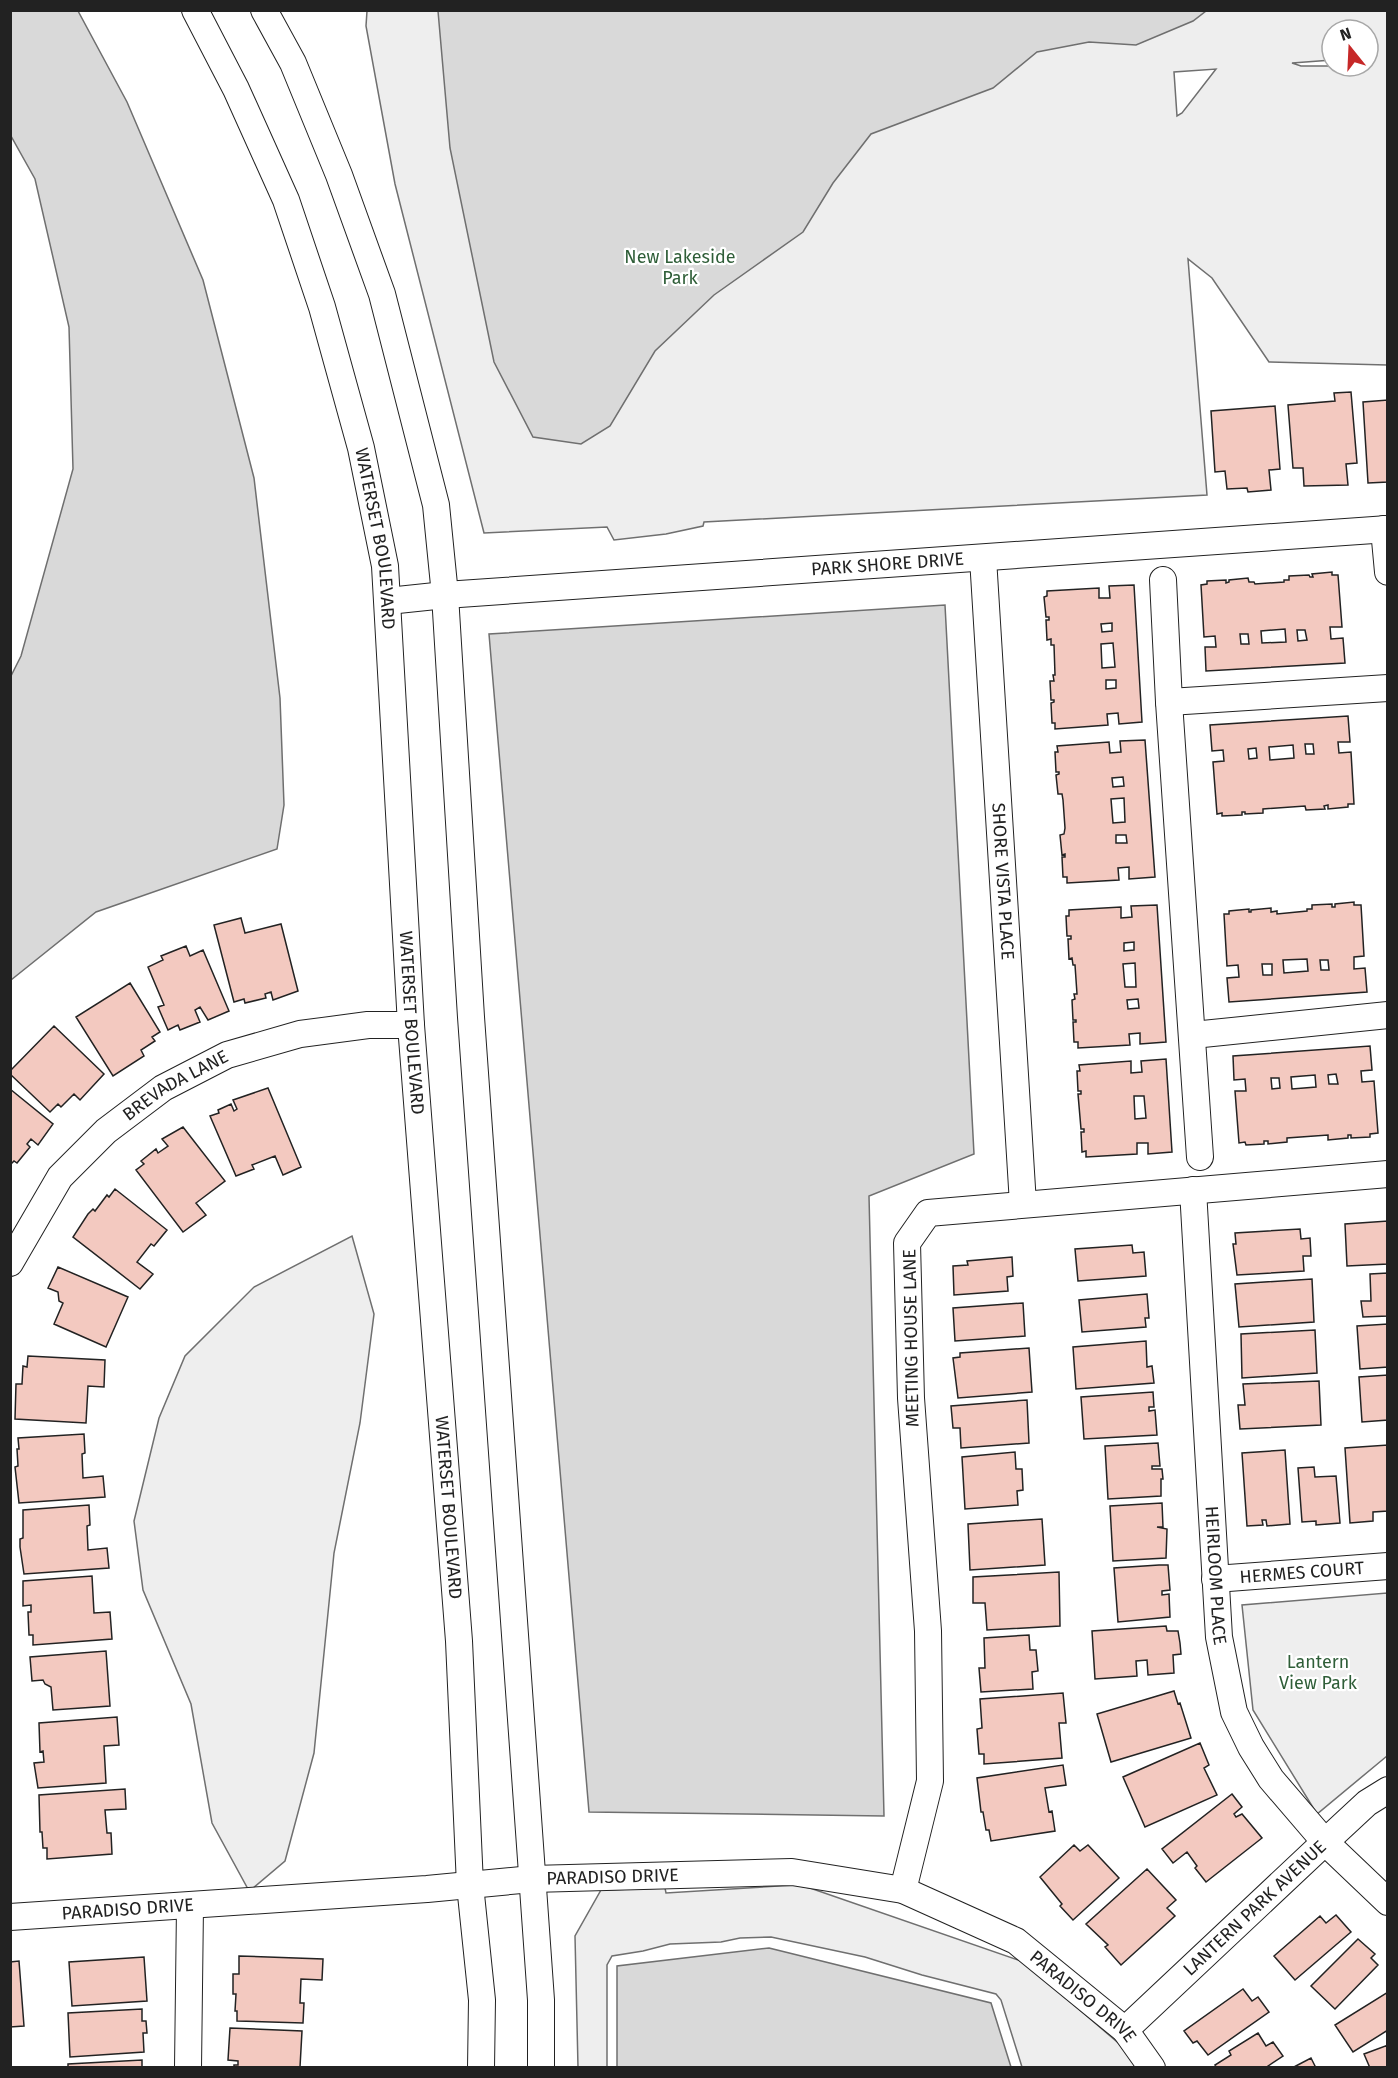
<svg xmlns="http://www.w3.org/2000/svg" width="1398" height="2078" viewBox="0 0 1398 2078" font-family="'Fira Sans',sans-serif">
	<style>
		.green { fill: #eee; stroke: #6f6f6f; stroke-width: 1.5; fill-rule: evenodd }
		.water { fill: #d9d9d9; stroke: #6f6f6f; stroke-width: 1.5 }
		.building { fill: #f3c9c0; stroke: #222; stroke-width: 1.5; fill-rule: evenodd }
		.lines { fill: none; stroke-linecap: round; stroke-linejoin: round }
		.minor-casing { stroke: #222; stroke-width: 28 }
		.minor { stroke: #fff; stroke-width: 26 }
		.labels { text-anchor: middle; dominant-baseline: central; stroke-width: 4.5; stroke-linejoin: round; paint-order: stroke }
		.park-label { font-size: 18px; fill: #2f5e38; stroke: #fff }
		.street-label { font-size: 18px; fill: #222; stroke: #fff }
	</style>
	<rect width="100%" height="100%" fill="#fff"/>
	<path class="green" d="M367 11H1387V365L1269 362 1212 278 1188 259 1207 495 704 522 703 526 666 534 614 540 607 527 484 533 395 184 366 26ZM1332 30H1368V66H1301L1292 63 1332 60ZM1216 69 1182 113 1177 116 1174 72Z
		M352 1236 374 1314 360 1423 334 1553 314 1753 285 1861 252 1889H248L212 1823 191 1704 143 1590 134 1521 159 1418 185 1356 254 1287Z
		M1387 1593V1756L1317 1814 1253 1710 1242 1605Z
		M795 1885 810 1888 1024 1962 1123 2047 1137 2067H1022L1001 2000 996 1994 922 1975 865 1957 771 1937 740 1938 721 1942 670 1944 643 1951 612 1956 607 1965V2067H578L575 1936 601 1890 665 1888 666 1893Z"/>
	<path class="water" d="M11 10 78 11 127 102 203 280 254 478 280 698 284 805 277 849 96 912 11 980V676L21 656 73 469 69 327 35 179 11 136Z
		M438 11V10L1206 11 1193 21 1136 45 1089 42 1037 52 993 88 871 134 833 183 803 232 714 295 655 351 610 426 581 444 533 437 494 362 450 148Z
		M945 605 974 1154 869 1196 884 1816 589 1812 489 634Z
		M769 1948 991 2003 1011 2067H617V1966Z"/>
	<path class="building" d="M1351 392 1357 463 1346 464 1348 485 1304 486 1303 468H1293L1288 405 1335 401 1334 393Z
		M1388 400V482L1368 483 1363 402Z
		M1275 406 1280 469 1269 470 1271 490 1248 492 1247 488 1227 489 1225 471 1215 472 1211 411Z
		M1332 572V575H1338L1342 627H1330L1331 639 1343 638 1345 663 1206 671 1205 647H1216L1215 636 1204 637 1201 585 1207 584V581L1226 580V583L1229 582V580L1248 578 1249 582H1254L1255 584 1284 582V580H1289V576L1309 575 1310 577H1313L1312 574ZM1285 629 1286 642 1262 643 1261 631ZM1297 630H1305L1307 640 1298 641ZM1240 634H1248L1249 644H1241Z
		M1134 585 1142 722 1119 724 1118 713 1107 714 1108 725 1055 729V723H1052L1051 703 1054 702V700H1051L1050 681H1054L1053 675H1055L1054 645H1051V639L1047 640 1046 620H1049V617H1046L1044 597 1047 596V591L1099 588V598H1110L1109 586ZM1112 623V631L1102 632 1101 624ZM1113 643 1115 667 1102 668 1101 644ZM1106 680H1116V688L1106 689Z
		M1348 716 1350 742H1338L1339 753 1351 752 1354 804H1348V807L1328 809V805L1324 806 1325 809 1306 810 1305 806 1263 809V813L1245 814V812H1242V815L1222 816V813L1217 814 1213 762 1224 761 1223 750 1212 751 1210 725ZM1305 744H1313L1314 754H1306ZM1293 745 1294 758 1270 760 1269 747ZM1256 748 1257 758 1249 759 1248 749Z
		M1145 740 1155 877 1129 879V867L1118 868 1119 880 1067 883V877H1063L1062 857H1065V854L1062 855 1060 835 1064 834 1065 828 1063 800 1062 794H1058L1056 775 1059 774V772H1056L1055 752H1058L1057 746 1109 742 1110 753 1121 752 1120 741ZM1123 777 1124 786 1113 787 1112 778ZM1124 798 1125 822 1113 823 1111 799ZM1116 835H1126L1127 843H1116Z
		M1354 902V905H1361L1364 956 1354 957V969L1365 968 1367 992 1229 1002 1227 978 1239 977 1238 965 1227 966 1224 914H1229V911L1249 909V912H1251V910L1271 908V912L1277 911V914L1307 911V909H1312V905L1332 904V907H1335V904ZM1307 959 1308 971 1284 973 1283 960ZM1320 960H1328L1329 970H1321ZM1262 964H1272V975H1263Z
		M1157 905 1166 1042 1140 1044V1033L1129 1034 1130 1045 1078 1048V1042H1074L1073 1022H1076V1020H1073L1072 1000 1075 999 1074 994H1077L1075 965H1073L1072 958 1069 959 1068 939H1071V936H1067L1066 916H1069V910L1121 907V918L1132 917 1131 906ZM1134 942V950L1124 951V943ZM1135 963 1136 987H1125L1123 964ZM1138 999 1139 1008 1128 1009 1127 1000Z
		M241 918 245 933 281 924 298 991 273 1000 271 992 265 994 266 998 245 1003 244 999 234 1002 214 925Z
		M186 946 190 956 203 950 229 1011 208 1020 200 1007 195 1010 200 1022 180 1030 178 1025 168 1030 158 1007 164 1005 148 967 163 960 161 956Z
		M130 983 160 1032 152 1037 155 1041 141 1050 144 1056 113 1076 76 1017Z
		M54 1026 104 1074 80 1100 74 1094 61 1107 58 1104 50 1112 10 1074V1071Z
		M1370 1046 1372 1070 1361 1071 1362 1082 1374 1081 1378 1133 1370 1134V1137L1351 1138V1135H1348V1138L1328 1140V1135L1287 1138V1142L1268 1144V1141H1264V1144L1246 1145 1245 1142 1239 1143 1235 1091H1246L1245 1079 1234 1080 1233 1056ZM1336 1074 1338 1084H1329L1328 1075ZM1315 1075 1316 1087 1292 1089 1291 1077ZM1271 1078H1279L1280 1088 1272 1089Z
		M1166 1059 1172 1152 1148 1154V1143H1137V1154L1086 1157V1151L1082 1152 1081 1132H1084V1129H1081L1078 1094H1081V1091H1078L1077 1071H1080L1079 1065 1131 1061V1073L1142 1072 1141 1061ZM1134 1096H1144L1146 1118 1135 1119Z
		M268 1088 301 1167 283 1175 275 1156 252 1165 254 1169 236 1176 210 1116 219 1113 218 1110 231 1104 234 1111 237 1109 233 1100Z
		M10 1089 53 1124 38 1145 31 1139 27 1144 30 1147 17 1163 14 1161 10 1165Z
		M183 1127 225 1181 196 1203 206 1215 183 1232 136 1170 144 1164 141 1161 156 1149 158 1153 168 1146 162 1139Z
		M115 1189 167 1230 154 1246 151 1244 137 1262 153 1274 140 1289 73 1237 88 1214 93 1209 95 1211 107 1195 109 1197Z
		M1388 1221V1264L1347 1266 1345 1224Z
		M1300 1229 1301 1239 1310 1238 1311 1256H1303L1304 1271 1237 1275 1233 1244H1236L1235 1233Z
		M1132 1245 1133 1253 1144 1252 1146 1276 1078 1281 1075 1249Z
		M1012 1257 1013 1276 1007 1277 1008 1291 954 1295 953 1266 968 1265 967 1261Z
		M58 1267 128 1297 106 1347 54 1324 63 1303 59 1301 58 1292 48 1288Z
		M1388 1273V1316L1363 1317 1361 1301H1371L1370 1274Z
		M1312 1279 1314 1322 1239 1327 1235 1284Z
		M1147 1294 1149 1318H1145L1146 1327 1082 1332 1079 1300Z
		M1023 1303 1025 1336 955 1341 953 1308Z
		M1388 1324V1367L1360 1369 1357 1326Z
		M1315 1330 1317 1373 1242 1378 1241 1334Z
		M1146 1341 1147 1367 1152 1366 1154 1383 1076 1389 1073 1347Z
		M1029 1348 1032 1392 958 1398 953 1358 960 1357V1353Z
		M28 1356 105 1360 104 1387 88 1386 86 1423 15 1419 16 1384H22L23 1366 27 1367Z
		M1388 1375V1420L1362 1422 1359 1377Z
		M1319 1381 1321 1425 1240 1429 1238 1405H1245L1243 1384Z
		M1153 1392 1154 1407H1149V1411L1155 1410 1157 1435 1084 1439 1081 1397Z
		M1027 1400 1029 1443 961 1448 960 1428H953L951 1406Z
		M84 1434 85 1453 82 1454 83 1478 103 1476 105 1497 19 1503 15 1467 18 1466 17 1449H19L18 1438Z
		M1158 1443 1160 1466H1152V1469H1162L1163 1479H1161V1496L1108 1499 1105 1446Z
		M1388 1445V1511L1373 1512V1521L1350 1523 1345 1448Z
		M1285 1450 1290 1524 1267 1526 1266 1520H1262L1263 1525 1247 1526 1242 1453Z
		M1015 1452 1016 1469H1022L1023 1490 1017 1491 1018 1505 965 1509 962 1457Z
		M1314 1467 1315 1477 1336 1476 1340 1523 1316 1525V1521L1302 1522 1298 1468Z
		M1162 1503 1163 1527H1157L1167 1529 1166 1558 1113 1561 1110 1506Z
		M89 1505 90 1525 87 1526 88 1550 107 1548 109 1568 24 1574 20 1547V1539L23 1538V1510Z
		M1042 1519 1045 1565 970 1570 968 1524Z
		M1159 1565H1168L1170 1590 1162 1591V1595L1169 1594 1170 1617 1118 1622 1114 1568Z
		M1059 1572 1060 1626 987 1630 985 1603H973V1577Z
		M92 1576 94 1613 110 1612 112 1639 33 1645V1635H29L28 1612H31V1605L23 1606V1581Z
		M1166 1626 1167 1631H1178L1180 1643 1181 1654 1173 1655 1174 1673 1148 1675 1147 1660 1136 1661 1137 1676 1095 1679 1092 1631Z
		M1029 1635 1030 1650H1036L1038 1671 1032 1672 1033 1689 981 1692 979 1668H985L984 1638Z
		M106 1651 110 1706 53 1710 51 1687 45 1684 43 1680 32 1681 30 1657Z
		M1174 1691 1178 1704 1180 1703 1191 1738 1111 1762 1097 1714Z
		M1063 1693 1066 1723H1059L1062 1758 984 1764V1754H979L977 1729 982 1728 980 1699Z
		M117 1717 119 1745 104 1746 106 1783 38 1788 34 1763 44 1762 43 1751 40 1752 39 1723Z
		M1200 1743 1209 1765 1204 1768 1217 1795 1145 1827 1123 1777Z
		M1063 1765 1066 1785 1045 1788 1049 1812 1052 1811 1055 1831 991 1841 989 1830H986L983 1812H981L977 1778Z
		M125 1789 126 1809 105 1810 107 1833H111L112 1854 47 1859V1848H43L42 1832H40L39 1795Z
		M1232 1794 1242 1807 1234 1814 1236 1817 1242 1814 1262 1838 1206 1882 1195 1868 1197 1866 1187 1852 1173 1863 1162 1849Z
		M1074 1845 1080 1851 1088 1845 1119 1878 1073 1920 1060 1906 1062 1904 1040 1877Z
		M1147 1869 1176 1900 1167 1908 1175 1916 1121 1965 1105 1947 1108 1945 1086 1924Z
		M1336 1915 1351 1932 1295 1980 1274 1956 1320 1916 1326 1923Z
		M1358 1939 1375 1954 1371 1958 1378 1965 1335 2009 1311 1986Z
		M239 1956 323 1959 322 1980 301 1979 300 2003H304L303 2023 237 2021V2011H235L236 1994H233V1974H239Z
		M144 1957 147 2001 72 2006 69 1962Z
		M19 1961 24 2026 10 2027V1962Z
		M1243 1989 1252 2001 1258 1997 1269 2012 1208 2055 1197 2041 1193 2043 1184 2031Z
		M1388 1992V2030L1353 2052 1335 2025Z
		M142 2009V2021H146L147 2033H143L144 2052 70 2057 68 2013Z
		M230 2028 302 2031 300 2067 310 2068H234V2065H238V2061L228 2060Z
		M1258 2033 1266 2046 1273 2042 1283 2056 1265 2068H1217L1215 2065 1231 2055 1229 2051Z
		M1388 2045V2068H1370L1364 2054Z
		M1311 2058 1316 2068H1292Z
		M142 2060V2068H68V2064Z"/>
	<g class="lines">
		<defs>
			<g id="minor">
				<path id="s1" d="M195 10 236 89 286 200 322 307 361 448 385 566 411 1025 459 1641 470 1885 482 2000 481 2068"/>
				<path d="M264 10 293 63 339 175 382 294 436 505 445 595 471 1017 541 2000V2068"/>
				<path d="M1384 529 1388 572"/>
				<path id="s2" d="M983 558 1023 1204"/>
				<path d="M1163 580 1169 702 1200 1157"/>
				<path id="s3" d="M388 601 445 595 1388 529"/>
				<path d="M1169 702 1388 688"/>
				<path d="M1193 1035 1388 1015"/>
				<path id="s4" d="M1193 1190 1219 1637 1234 1712 1251 1747 1271 1779 1325 1842 1388 1902"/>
				<path id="s5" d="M10 1263 60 1177 106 1131 163 1088 227 1055 300 1034 368 1025H411"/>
				<path id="s6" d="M1215 1579 1388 1566"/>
				<path d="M903 1890 930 1781 928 1631 911 1398 907 1243 928 1213 1388 1174"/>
				<path id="s7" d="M10 1917 427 1889 532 1879 792 1872 903 1890 1016 1941 1125 2030 1152 2068"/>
				<path id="s8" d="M1125 2030 1325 1842 1367 1803 1388 1790"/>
				<path d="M188 2068 190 1906"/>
			</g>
		</defs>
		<use href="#minor" class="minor-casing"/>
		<use href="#minor" class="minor"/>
	</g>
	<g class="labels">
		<g class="park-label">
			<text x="680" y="257">New Lakeside<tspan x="680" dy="21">Park</tspan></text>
			<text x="1318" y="1662">Lantern<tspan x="1318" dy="21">View Park</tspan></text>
		</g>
		<g class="street-label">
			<text stroke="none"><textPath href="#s1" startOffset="562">WATERSET BOULEVARD</textPath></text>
			<text stroke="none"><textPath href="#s3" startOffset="501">PARK SHORE DRIVE</textPath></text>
			<text stroke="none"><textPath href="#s2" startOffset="324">SHORE VISTA PLACE</textPath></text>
			<text stroke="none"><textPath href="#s1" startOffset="1048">WATERSET BOULEVARD</textPath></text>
			<text stroke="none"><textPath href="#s5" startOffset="248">BREVADA LANE</textPath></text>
			<text transform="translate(911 1338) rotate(-91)">MEETING HOUSE LANE</text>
			<text stroke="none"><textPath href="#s1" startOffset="1534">WATERSET BOULEVARD</textPath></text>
			<text stroke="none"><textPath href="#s6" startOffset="87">HERMES COURT</textPath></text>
			<text stroke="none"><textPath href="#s4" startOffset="386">HEIRLOOM PLACE</textPath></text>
			<text stroke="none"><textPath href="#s7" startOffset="604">PARADISO DRIVE</textPath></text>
			<text stroke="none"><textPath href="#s8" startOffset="178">LANTERN PARK AVENUE</textPath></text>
			<text stroke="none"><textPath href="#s7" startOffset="118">PARADISO DRIVE</textPath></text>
			<text stroke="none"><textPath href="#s7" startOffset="1107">PARADISO DRIVE</textPath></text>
		</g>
	</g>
	<rect width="1398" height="2078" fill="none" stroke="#222222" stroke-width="24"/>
	<g transform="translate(1350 48) rotate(342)"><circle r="28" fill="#ffffff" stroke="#a7a7a7" stroke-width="1.5"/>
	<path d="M0-4.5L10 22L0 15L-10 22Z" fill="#c62828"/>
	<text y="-9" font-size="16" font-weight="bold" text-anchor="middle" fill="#222222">N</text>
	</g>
</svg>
